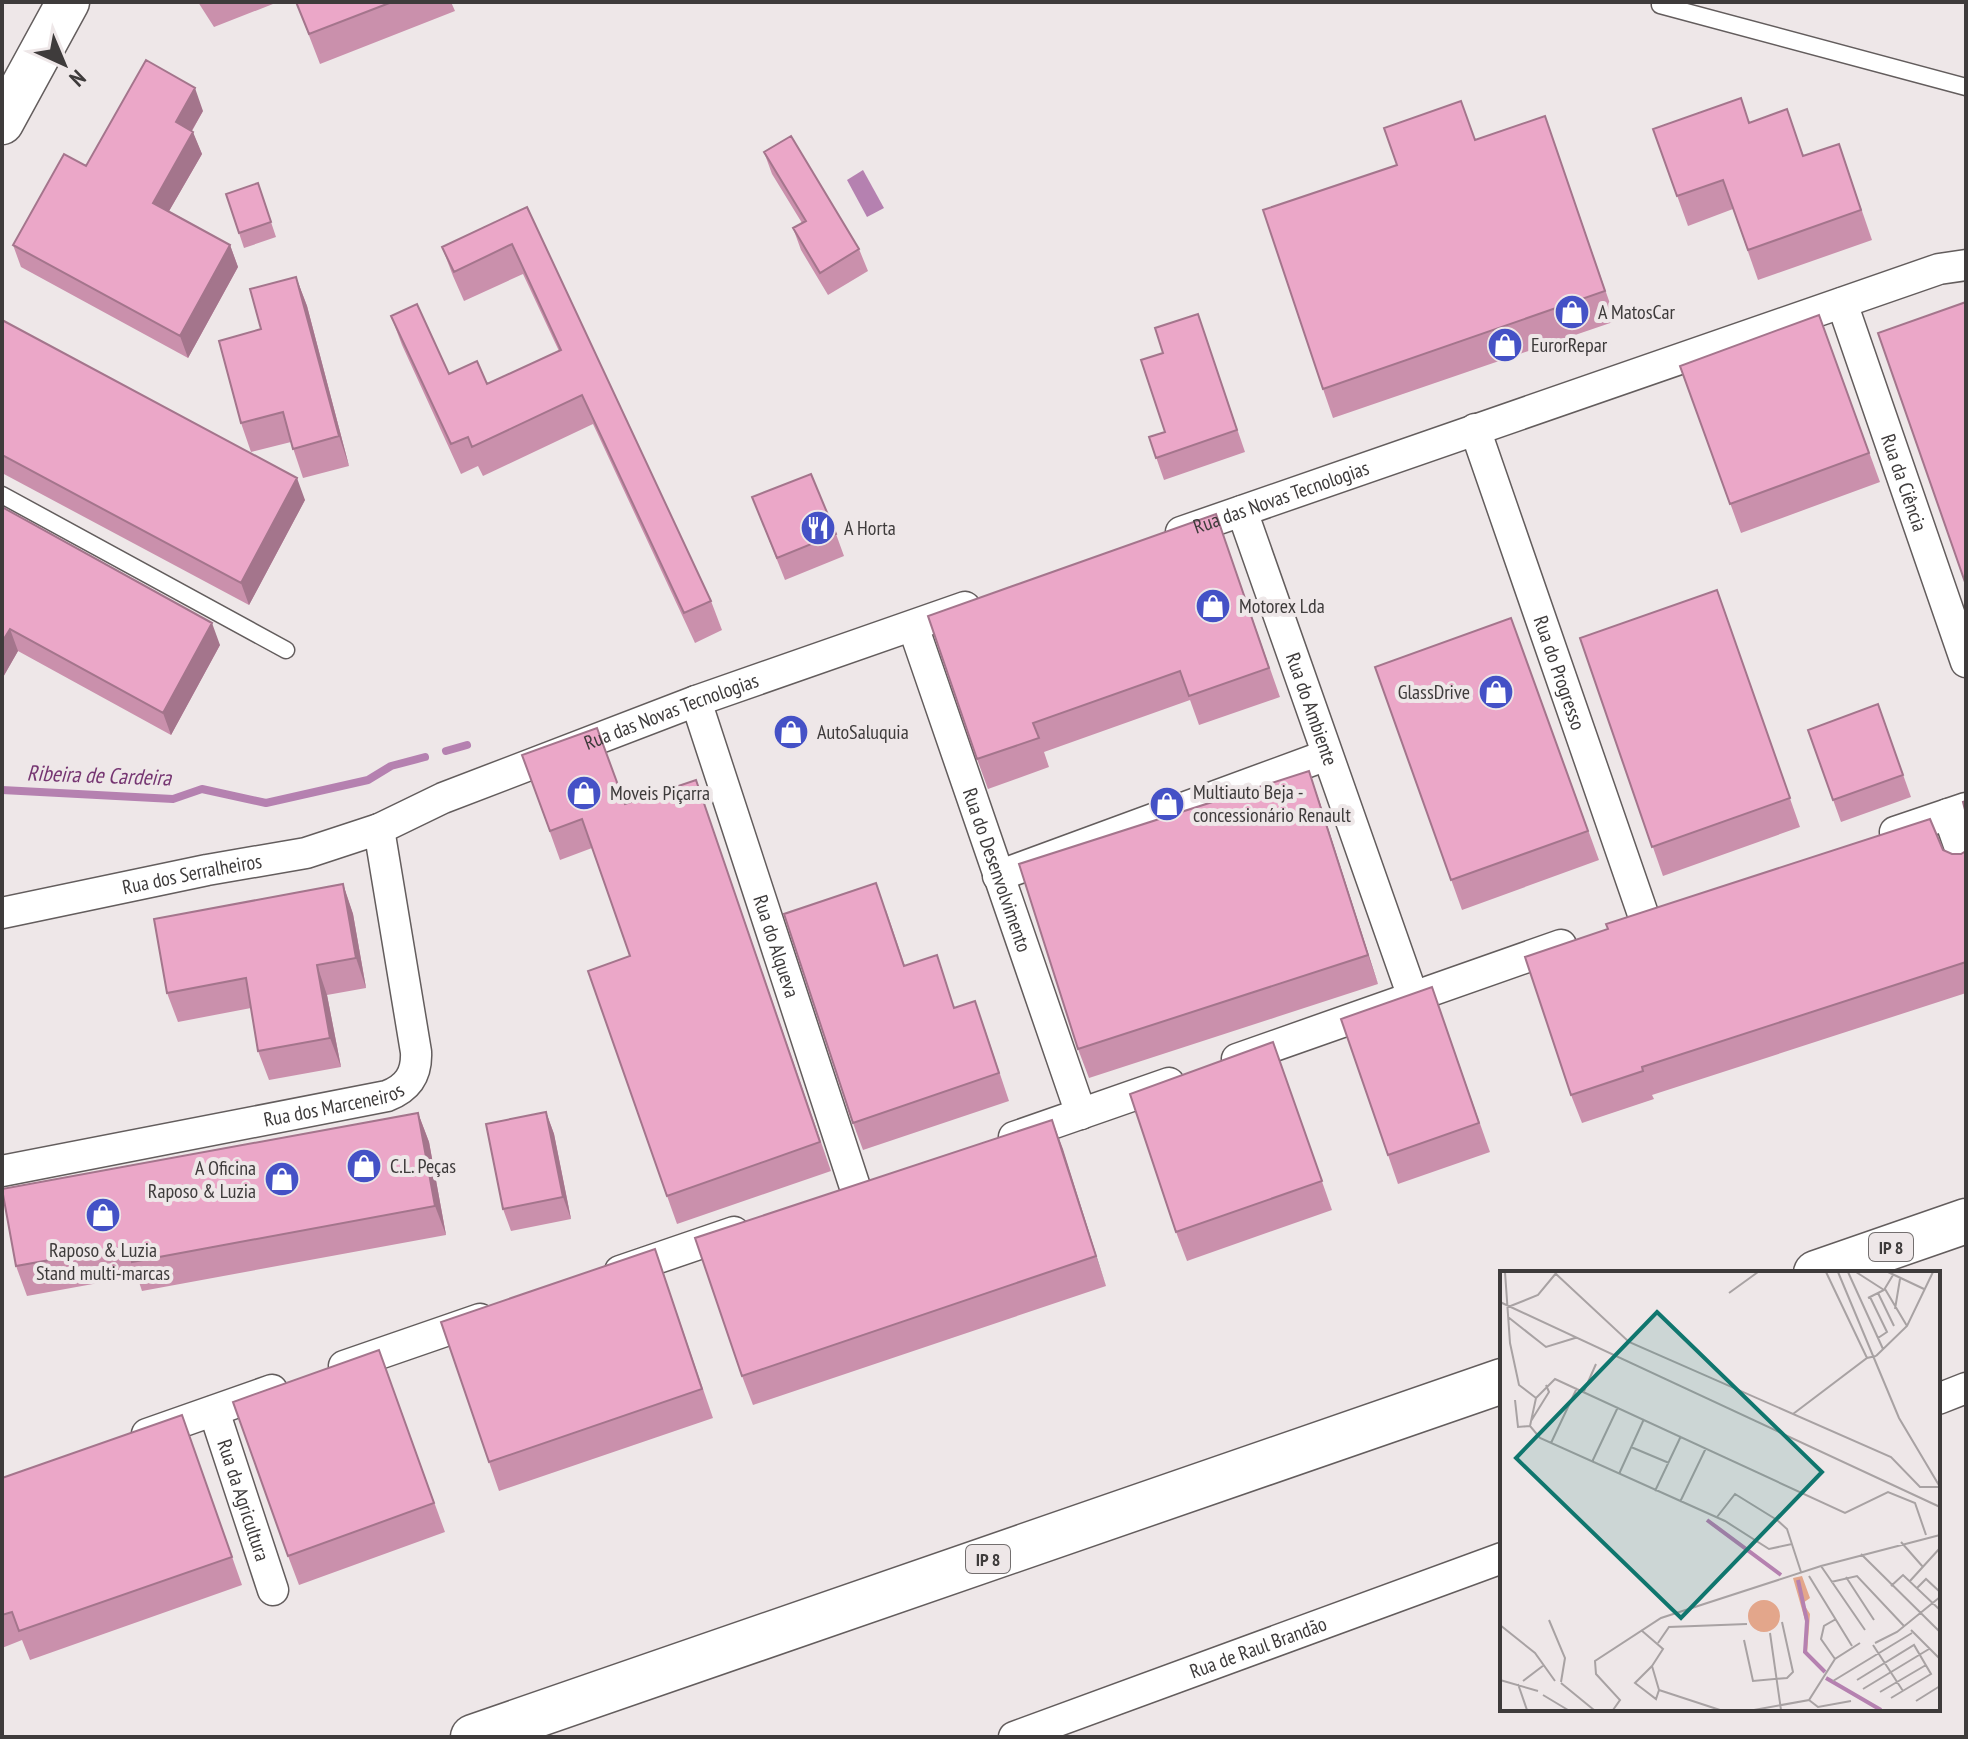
<svg xmlns="http://www.w3.org/2000/svg" width="1968" height="1739" viewBox="0 0 1968 1739" font-family="'PT Sans Narrow',sans-serif">
	<style>
		.water { fill: #b581b0 }
		.lines { fill: none; stroke-linecap: round; stroke-linejoin: round }
		.stream { stroke: #b581b0; stroke-width: 8 }
		.service-casing { stroke: #635d5d; stroke-width: 19 }
		.minor-casing { stroke: #635d5d; stroke-width: 33 }
		.secondary-casing { stroke: #635d5d; stroke-width: 45 }
		.primary-casing { stroke: #635d5d; stroke-width: 47 }
		.service { stroke: #fff; stroke-width: 16 }
		.minor { stroke: #fff; stroke-width: 30 }
		.secondary { stroke: #fff; stroke-width: 42 }
		.primary { stroke: #fff; stroke-width: 44 }
		.wall { fill: #ca90ac }
		.shaded-wall { fill: #a4758c }
		.building { fill: #eba7c8; stroke: #a4758c; stroke-width: 2 }
		.labels { text-anchor: middle; dominant-baseline: central; stroke-width: 8; stroke-linejoin: round; paint-order: stroke }
		.shield { fill: #eee7e8; stroke: #736f6f; stroke-width: 2 }
		.shield-label { font-size: 18px; font-weight: bold; fill: #3e3b3b }
		.poi-label { font-size: 20px; fill: #3e3b3b; stroke: #eee7e8; text-anchor: start }
		.street-label { font-size: 20px; fill: #3e3b3b; stroke: #eee7e8 }
		.water-label { font-size: 22px; font-style: italic; fill: #763672; stroke: #eee7e8 }
		.inset-river { fill: none; stroke: #b581b0; stroke-width: 4 }
		.inset-road { fill: none; stroke: #a8a2a3; stroke-width: 2 }
		.view { fill: #0f766e; fill-opacity: 0.15; stroke: #0f766e; stroke-width: 4 }
		.inset-edge { fill: none; stroke: #3e3b3b; stroke-width: 4 }
	</style>
	<rect width="100%" height="100%" fill="#eee7e8"/>
	<path class="water" d="M863 170 884 208 867 217 847 180Z"/>
	<g class="lines">
		<path class="stream" d="M446 751 467 745
			M2 790 173 799 202 789 266 803 368 780 391 766 425 757"/>
		<defs>
			<path id="service" d="M1660 5 1966 87
				M2 495 286 650"/>
			<g id="minor">
				<path id="s1" d="M1842 303 1966 662"/>
				<path id="s2" d="M1475 429 1644 917"/>
				<path id="s3" d="M1242 511 1413 997"/>
				<path id="s4" d="M1181 532 1939 269 1966 265"/>
				<path id="s5" d="M913 626 1081 1114"/>
				<path id="s6" d="M696 701 856 1190"/>
				<path d="M1948 814 1966 865"/>
				<path d="M1895 832 1966 808"/>
				<path d="M998 876 1327 755"/>
				<path id="s7" d="M2 913 207 870 306 853 379 829 443 798 696 701 965 607"/>
				<path d="M1237 1059 1561 945"/>
				<path d="M1014 1137 1169 1083"/>
				<path id="s8" d="M2 1171 387 1096C408 1088 417 1074 416 1052L379 829"/>
				<path d="M620 1271 734 1232"/>
				<path d="M344 1366 480 1319"/>
				<path d="M1938 1399 1966 1388"/>
				<path id="s9" d="M214 1411 273 1590"/>
				<path d="M147 1434 272 1390"/>
				<path id="s10" d="M1014 1737 1502 1558"/>
			</g>
			<path id="secondary" d="M2 123 68 2"/>
			<path id="primary" d="M1816 1273 1966 1221
				M473 1737 1502 1381"/>
		</defs>
		<use href="#service" class="service-casing"/>
		<use href="#minor" class="minor-casing"/>
		<use href="#secondary" class="secondary-casing"/>
		<use href="#primary" class="primary-casing"/>
		<use href="#service" class="service"/>
		<use href="#minor" class="minor"/>
		<use href="#secondary" class="secondary"/>
		<use href="#primary" class="primary"/>
	</g>
	<path class="wall" d="M198 2H278L214 27Z
		M296 2H451L455 11 320 64Z
		M203 111 192 131 202 154 169 211 230 245 238 267 188 358 21 267 13 245 86 166Z
		M1750 122 1804 156 1839 144 1872 240 1758 280 1733 209 1688 226 1653 129Z
		M1475 140 1555 145 1616 321 1333 418 1323 389 1397 165Z
		M764 152 859 249 868 271 828 295 801 250 793 228 802 223 772 174Z
		M258 183 276 237 244 248 226 194Z
		M527 207 711 601 722 630 695 643 593 424 483 476 478 466 461 474 402 345 391 316 449 374 487 384 559 351 523 274 464 301 453 276 442 247Z
		M296 277 307 306 349 466 303 478 291 442 251 452 241 423 261 329Z
		M1198 314 1245 452 1164 480 1149 437 1165 432 1163 353Z
		M1819 315 1880 482 1741 533 1680 366Z
		M2 320 305 500 249 605 2 473Z
		M752 497 836 534 844 556 785 580Z
		M2 507 220 645 171 735 18 651 2 679Z
		M1216 514 1280 697 1199 725 1190 700 1044 752 1049 767 988 789 977 759Z
		M1717 590 1800 827 1663 876 1580 638Z
		M1511 618 1599 860 1462 910 1375 667Z
		M1878 704 1911 797 1841 822 1808 730Z
		M522 755 625 804 696 780 831 1171 677 1224 667 1196 630 956 592 848 560 860Z
		M1319 800 1378 984 1089 1078 1078 1049Z
		M1943 850 1952 854H1961L1966 851V993L1652 1095 1654 1099 1582 1123 1571 1095Z
		M343 884 353 914 366 988 327 995 341 1067 269 1080 258 1051 251 1008 178 1022 167 993Z
		M886 910 905 966 955 1008 985 1029 1009 1101 863 1150 853 1123Z
		M1432 987 1490 1152 1398 1184 1388 1155Z
		M1273 1042 1332 1210 1187 1261 1176 1232Z
		M546 1112 554 1134 571 1219 511 1231 503 1209Z
		M418 1113 429 1142 446 1235 142 1291 137 1276 27 1296 16 1266Z
		M1052 1120 1106 1286 753 1405 742 1376Z
		M655 1249 713 1418 499 1491 489 1462Z
		M379 1350 445 1532 299 1585 288 1556Z
		M182 1415 242 1585 30 1660 22 1640 2 1648V1478Z"/>
	<path class="shaded-wall" d="M195 88 203 111 184 144 176 122Z
		M193 132 202 154 161 225 153 203Z
		M230 245 238 267 188 358 180 336Z
		M296 277 307 306 349 466 339 436Z
		M297 478 305 500 249 605 241 583Z
		M212 623 220 645 171 735 163 713Z
		M10 629 18 651 2 679V642Z
		M1309 771 1319 800 1378 984 1368 955Z
		M343 884 353 914 366 988 356 958Z
		M317 965 327 995 341 1067 330 1038Z
		M546 1112 554 1134 571 1219 563 1197Z
		M418 1113 429 1142 446 1235 435 1206Z
		M1052 1120 1063 1149 1106 1286 1096 1256Z"/>
	<path class="building" d="M296 2H392L309 34Z
		M146 60 195 88 176 122 193 132 153 203 230 245 180 336 13 245 64 154 86 166Z
		M1741 98 1749 123 1787 109 1803 156 1839 144 1861 210 1748 250 1723 180 1677 196 1653 129Z
		M1461 101 1475 140 1545 116 1605 291 1323 389 1263 210 1397 165 1384 128Z
		M791 136 859 249 820 273 793 228 806 221 764 152Z
		M258 183 271 222 239 233 226 194Z
		M527 207 711 601 684 613 582 395 472 447 468 437 451 444 391 316 417 304 449 374 477 361 487 384 561 350 512 244 454 272 442 247Z
		M296 277 339 436 293 449 283 412 241 423 219 341 261 329 250 289Z
		M1966 302V585L1878 333Z
		M1198 314 1237 430 1156 458 1149 437 1165 432 1141 360 1163 353 1155 328Z
		M1819 315 1869 453 1730 504 1680 366Z
		M2 320 297 478 241 583 2 455Z
		M811 474 836 534 777 558 752 497Z
		M2 507 212 623 163 713 10 629 2 642Z
		M1216 514 1269 668 1189 696 1180 671 1033 723 1039 738 977 759 928 616Z
		M1717 590 1790 798 1652 847 1580 638Z
		M1511 618 1588 831 1451 880 1375 667Z
		M1878 704 1903 775 1833 800 1808 730Z
		M597 728 625 804 696 780 820 1142 667 1196 588 971 630 956 582 819 550 831 522 755Z
		M1309 771 1368 955 1078 1049 1019 864Z
		M1966 801V814L1963 802Z
		M1930 819 1943 850 1952 854H1961L1966 851V962L1642 1067 1643 1071 1571 1095 1525 957 1608 929 1606 924Z
		M876 883 904 966 937 955 954 1008 975 1001 999 1073 853 1123 784 914Z
		M343 884 356 958 317 965 330 1038 258 1051 246 978 167 993 154 919Z
		M1432 987 1479 1123 1388 1155 1341 1019Z
		M1273 1042 1322 1181 1176 1232 1130 1094Z
		M546 1112 563 1197 503 1209 486 1124Z
		M418 1113 435 1206 132 1262 129 1246 16 1266 2 1189Z
		M1052 1120 1096 1256 742 1376 695 1238Z
		M655 1249 702 1389 489 1462 441 1322Z
		M379 1350 434 1503 288 1556 233 1402Z
		M182 1415 232 1557 19 1631 12 1612 2 1615V1478Z"/>
	<defs>
		<symbol id="shop-disc" viewBox="-11 -11 22 22"><circle r="9.5" fill="#4451c6" stroke="#eee7e8"/><path d="M-5-2.5h2.3a2.7 3.5 0 0 1 5.4 0H5L5.5 6h-11ZM-1.5-2.5h3a1.5 2.3 0 0 0-3 0Z" fill="#fff"/></symbol>
		<symbol id="restaurant-disc" viewBox="-11 -11 22 22"><circle r="9.5" fill="#4451c6" stroke="#eee7e8"/><path d="M-5-6h1v4h1v-4h1v4h1v-4h1v5L-1.5 .5V6h-2V.5L-5-1ZM5-6V6H3V1.5H1.5Q1.5-4 5-6Z" fill="#fff"/></symbol>
	</defs>
	<g fill-rule="evenodd">
		<use href="#shop-disc" x="1552" y="292" width="40" height="40"/>
		<use href="#shop-disc" x="1485" y="325" width="40" height="40"/>
		<use href="#restaurant-disc" x="798" y="508" width="40" height="40"/>
		<use href="#shop-disc" x="1193" y="586" width="40" height="40"/>
		<use href="#shop-disc" x="1476" y="672" width="40" height="40"/>
		<use href="#shop-disc" x="771" y="712" width="40" height="40"/>
		<use href="#shop-disc" x="564" y="773" width="40" height="40"/>
		<use href="#shop-disc" x="1147" y="784" width="40" height="40"/>
		<use href="#shop-disc" x="344" y="1146" width="40" height="40"/>
		<use href="#shop-disc" x="262" y="1159" width="40" height="40"/>
		<use href="#shop-disc" x="83" y="1195" width="40" height="40"/>
	</g>
	<g class="labels">
		<g class="shield">
			<rect x="1869" y="1233" width="44" height="28" rx="6"/>
			<rect x="966" y="1545" width="44" height="28" rx="6"/>
		</g>
		<g class="shield-label">
			<text x="1891" y="1247">IP 8</text>
			<text x="988" y="1559">IP 8</text>
		</g>
		<g class="poi-label">
			<text x="1598" y="312">A MatosCar</text>
			<text x="1531" y="345">EurorRepar</text>
			<text x="844" y="528">A Horta</text>
			<text x="1239" y="606">Motorex Lda</text>
			<text x="1470" y="692" text-anchor="end">GlassDrive</text>
			<text x="817" y="732">AutoSaluquia</text>
			<text x="1193" y="792">Multiauto Beja -<tspan x="1193" dy="23">concessionário Renault</tspan></text>
			<text x="610" y="793">Moveis Piçarra</text>
			<text x="390" y="1166">C.L. Peças</text>
			<text x="256" y="1168" text-anchor="end">A Oficina<tspan x="256" dy="23">Raposo &amp; Luzia</tspan></text>
			<text x="103" y="1250" text-anchor="middle">Raposo &amp; Luzia<tspan x="103" dy="23">Stand multi-marcas</tspan></text>
		</g>
		<g class="street-label">
			<text stroke="none"><textPath href="#s1" startOffset="190">Rua da Ciência</textPath></text>
			<text stroke="none"><textPath href="#s4" startOffset="106">Rua das Novas Tecnologias</textPath></text>
			<text stroke="none"><textPath href="#s2" startOffset="258">Rua do Progresso</textPath></text>
			<text stroke="none"><textPath href="#s3" startOffset="210">Rua do Ambiente</textPath></text>
			<text stroke="none"><textPath href="#s7" startOffset="702">Rua das Novas Tecnologias</textPath></text>
			<text stroke="none"><textPath href="#s5" startOffset="258">Rua do Desenvolvimento</textPath></text>
			<text stroke="none"><textPath href="#s7" startOffset="194">Rua dos Serralheiros</textPath></text>
			<text stroke="none"><textPath href="#s6" startOffset="258">Rua do Alqueva</textPath></text>
			<text stroke="none"><textPath href="#s8" startOffset="338">Rua dos Marceneiros</textPath></text>
			<text stroke="none"><textPath href="#s9" startOffset="94">Rua da Agricultura</textPath></text>
			<text stroke="none"><textPath href="#s10" startOffset="260">Rua de Raul Brandão</textPath></text>
		</g>
		<g class="water-label">
			<text transform="translate(99 775) rotate(2)">Ribeira de Cardeira</text>
		</g>
	</g>
	<g transform="translate(1500 1271)">
		<rect width="440" height="440" fill="#eee7e8"/>
		<path d="M302 305 310 327 303 332 310 343 307 383 305 349 293 307ZM248 345a16 16 0 1 1 32 0a16 16 0 1 1-32 0Z" fill="#e3a68b"/>
		<path class="inset-river" d="M207 249 281 304M298 309 307 350 305 381 325 401M326 407 381 439"/>
		<path class="inset-road" d="M5 1 10 72 19 114 36 127M326 1 367 87M338 1 399 147 440 216M348 1 383 78M356 1 384 19M388 1 424 18M56 3 129 71 391 186 420 216H440M385 18 407 55M229 22 258 1M378 22 394 55M370 26 387 61 378 67M368 27 384 19 393 4M0 31 440 236M8 36 38 24 57 1M395 38 400 8M8 46 46 76 75 67M376 85 407 55 433 1M84 120 96 93M15 129 18 156 30 155M293 143 367 87 376 85M31 150 49 121 46 114M51 172 77 117M131 176 169 192M92 191 118 136M119 203 144 148M155 220 181 165M180 231 206 177M217 246 235 223 277 249 287 258 301 301M401 271 423 296M292 273 269 278 225 250 40 167 30 155 36 127 55 108 345 242 388 221 415 232 426 264M361 283 440 361M321 295 365 359M309 305 352 375M346 306 374 349M410 310 440 277M331 311 357 305 404 355M391 315 403 304 440 339M417 317 426 308 440 321M49 349 65 387 61 411M0 354 35 382 55 410M141 359 163 378 152 395M411 359 440 388M270 362 281 439M244 369 253 410 287 407 293 401 282 351M158 372 169 356 247 353M375 372 397 361 440 326M373 374 403 420M335 388 321 368 324 355 336 348M152 395 159 419 156 428 135 412ZM0 409 38 420M357 409 414 374 431 403 391 427M23 410 44 394M333 410 412 362M61 412 94 439M18 413 27 439M363 418 429 378M159 419 220 439M380 421 426 394M43 424 68 439M309 429 318 436 351 430M416 430 440 415M113 439 120 429 96 403 95 390 161 347 321 295 440 264M254 439 309 429 335 388 360 372"/>
		<path class="view" d="M157 41 322 201 181 347 16 187Z"/>
		<rect width="440" height="440" class="inset-edge"/>
	</g>
	<rect width="1968" height="1739" fill="none" stroke="#3e3b3b" stroke-width="8"/>
	<g transform="translate(64 64) rotate(136)" stroke="#eee7e8" stroke-width="6" paint-order="stroke">
	<path d="M0-6L14 30L0 20L-14 30Z" fill="#3e3b3b"/>
	<text y="-12" font-size="22" font-weight="bold" text-anchor="middle" fill="#3e3b3b">N</text>
	</g>
</svg>
